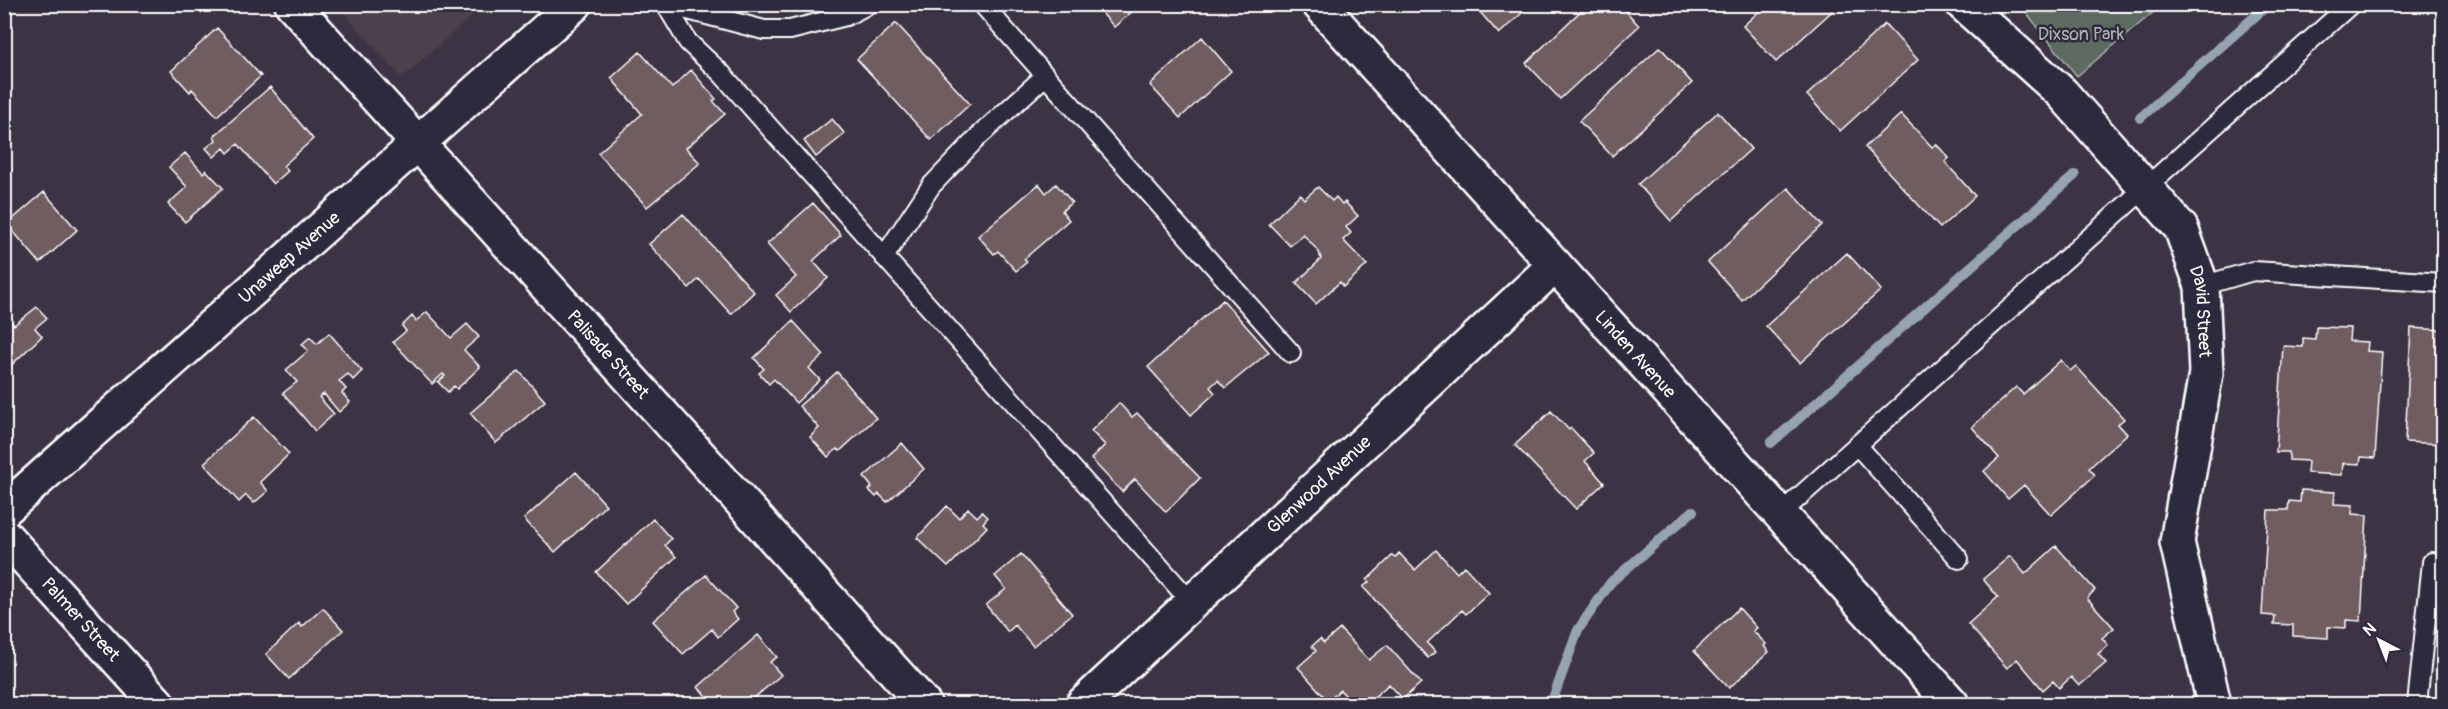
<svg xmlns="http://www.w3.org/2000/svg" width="2448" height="709" viewBox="0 0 2448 709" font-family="Pangolin,sans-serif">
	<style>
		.built { fill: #4c404c }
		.green { fill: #5b6a61; stroke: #adb4b0; stroke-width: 1.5 }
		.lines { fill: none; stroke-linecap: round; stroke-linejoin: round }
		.stream { stroke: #96a3b0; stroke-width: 10 }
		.building { fill: #705d5e; stroke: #fff; stroke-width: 1.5 }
		.service-casing { stroke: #fff; stroke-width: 22 }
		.minor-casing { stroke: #fff; stroke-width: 38 }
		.secondary-casing { stroke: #fff; stroke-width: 38 }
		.service { stroke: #2f2a3d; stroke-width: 18 }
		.minor { stroke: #2f2a3d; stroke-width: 33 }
		.secondary { stroke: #2f2a3d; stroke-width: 33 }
		.labels { text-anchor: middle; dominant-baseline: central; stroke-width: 5; stroke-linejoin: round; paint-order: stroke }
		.park-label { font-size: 18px; fill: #adb4b0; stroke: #2f2a3d }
		.street-label { font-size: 18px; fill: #fff; stroke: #2f2a3d }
	</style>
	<rect width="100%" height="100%" fill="#3c3444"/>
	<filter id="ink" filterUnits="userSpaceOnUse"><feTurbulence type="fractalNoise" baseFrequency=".0167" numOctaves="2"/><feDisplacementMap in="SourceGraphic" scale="12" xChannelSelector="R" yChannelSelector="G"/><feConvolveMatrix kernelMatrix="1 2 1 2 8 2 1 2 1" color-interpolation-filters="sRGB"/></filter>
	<g filter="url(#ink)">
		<path class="built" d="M337 5H484L402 78Z"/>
		<path class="green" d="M2020 5H2162L2077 76Z"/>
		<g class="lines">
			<path class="stream" d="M2140 118 2269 4
				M1771 443 2075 175
				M1551 704 1578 630 1611 582 1693 511"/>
		</g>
		<path class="building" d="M1141 4 1114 27 1101 12 1108 4Z
			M1473 4H1532L1499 34Z
			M1588 4H1620L1639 26 1560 99 1526 63Z
			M1767 4H1840L1776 62 1743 26Z
			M896 23 970 104 931 140 857 59Z
			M1885 24 1918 60 1840 131 1807 95Z
			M217 28 261 76 217 116 192 89 190 92 171 71Z
			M1202 37 1231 71 1180 118 1150 85Z
			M1660 47 1692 83 1612 156 1579 121Z
			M640 52 672 88 691 70 716 99 713 101 725 114 686 148 700 163 647 207 598 153 642 114 611 78Z
			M270 87 313 139 283 166 288 171 273 184 238 144 228 153 224 148 214 157 206 148 216 140 214 136Z
			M1718 112 1751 149 1671 221 1638 184Z
			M1901 114 1932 147 1936 144 1949 158 1945 162 1975 196 1940 228 1865 147Z
			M832 119 845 134 816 157 804 141Z
			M185 153 203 173 206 170 223 188 185 222 168 204 187 187 169 167Z
			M1039 184 1046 193 1056 184 1072 202 1062 211 1069 220 1024 259 1027 262 1016 271 998 251 994 254 978 236Z
			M1318 187 1332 201 1336 197 1342 204 1345 202 1358 216 1346 227 1351 233 1343 240 1367 265 1343 287 1340 282 1316 304 1296 283 1321 259 1319 252 1303 234 1290 246 1269 224 1300 194 1304 199Z
			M1788 188 1822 225 1742 300 1708 262Z
			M44 192 77 230 40 263 7 224Z
			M813 203 841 235 813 261 828 278 791 312 776 295 796 277 767 244Z
			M683 214 754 292 731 314 699 279 689 288 649 244Z
			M1847 253 1881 290 1800 363 1766 326Z
			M1223 300 1269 352 1225 388 1218 380 1210 387 1215 393 1191 415 1148 367Z
			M37 307 47 318 35 328 42 336 4 372V314L14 325Z
			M427 312 451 338 467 324 479 337 464 350 480 367 457 389 454 386 448 392 438 382 445 376 443 374 432 384 393 342 406 331 402 326 412 316 416 321Z
			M793 321 824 355 809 368 820 380 796 403 774 379 769 384 759 373 764 369 754 358Z
			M2316 327 2350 328 2349 341 2368 342 2367 351 2382 352 2375 458 2361 457 2360 464 2343 463 2342 475 2307 473 2308 461 2289 460V452H2276L2283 346 2303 347V338L2315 339Z
			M2411 328 2444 330V444L2405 442Z
			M329 333 362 371 353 380 348 374 339 381 346 389 342 393 350 402 339 412 324 394 319 397 334 414 315 431 283 393 297 382 286 370 308 351 302 344 310 337 317 344Z
			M2061 360 2070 371 2076 366 2124 419 2118 424 2127 434 2089 468 2095 475 2051 515 2024 485 2008 499 1984 471 1999 458 1972 427 2016 387 2023 394Z
			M519 371 545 401 496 443 470 413Z
			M837 372 876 418 840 451 837 449 828 457 810 437 819 428 799 406Z
			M1119 403 1132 417 1137 413 1200 478 1166 512 1135 479 1122 492 1091 459 1105 445 1091 431Z
			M1551 411 1569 430 1571 428 1594 453 1585 461 1604 483 1576 509 1515 445Z
			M254 417 289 454 260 482 268 491 254 503 246 495 239 502 204 463Z
			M902 443 924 469 887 502 879 494 876 497 869 490 872 487 864 477Z
			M576 472 606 505 555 552 524 519Z
			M2301 490 2335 492 2334 504 2353 505 2352 514 2367 515 2361 621 2346 620V628L2328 627V638L2293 636V625L2274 624 2275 616 2262 615 2268 510H2288L2289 501 2300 502Z
			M947 506 959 518 968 508 977 517 982 512 988 517 983 523 987 527 948 567 917 538Z
			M653 519 671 539 665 545 676 557 626 604 596 572Z
			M2056 546 2095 590 2087 598 2114 628 2102 638 2108 645 2098 654 2106 663 2079 686 2071 677 2059 688 2053 681 2043 690 2017 659 2007 668 1968 624 1998 597 1983 579 2010 556 2025 574Z
			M1436 550 1457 573 1464 566 1489 593 1466 614 1462 610 1427 643 1435 652 1428 658 1363 587 1369 582 1367 580 1392 556 1395 558 1399 553 1415 570Z
			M1021 554 1072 614 1033 646 1015 625 1008 632 986 605 1006 589 995 576Z
			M706 575 736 608 732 612 738 619 718 637 712 629 683 654 653 621Z
			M323 608 343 630 289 679 266 654 299 623 302 627Z
			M1739 608 1757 628 1753 631 1766 644 1764 646 1769 652 1729 688 1694 651Z
			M1340 629 1369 660 1387 645 1421 683 1403 699 1389 684 1366 704H1354L1340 690 1328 701 1298 667 1316 651 1312 646 1320 639 1324 643Z
			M758 635 777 657 770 662 781 675 747 704H713L698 687Z"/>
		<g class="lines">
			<defs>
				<path id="service" d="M665 4 764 30H790L846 16 869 4
					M982 4 1291 353
					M666 5 688 42 722 74 1192 603
					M884 257 931 186 979 136 1045 76
					M2202 286 2253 271 2444 283
					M1857 445 1959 559
					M1780 514 2351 4
					M2417 704 2432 562"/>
				<g id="minor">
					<path id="s1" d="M292 4 924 704"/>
					<path id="s2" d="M1319 4 1952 704"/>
					<path id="s3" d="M1963 4 2062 93 2181 228 2202 286 2206 373 2177 542 2214 704"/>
					<path id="s4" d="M4 535 158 704"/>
					<path id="s5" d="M1083 704 1555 265"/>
				</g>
				<g id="secondary">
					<path id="s6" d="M4 510 575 4"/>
				</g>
			</defs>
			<use href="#service" class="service-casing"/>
			<use href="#minor" class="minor-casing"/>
			<use href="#secondary" class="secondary-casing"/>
			<use href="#service" class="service"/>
			<use href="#minor" class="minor"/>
			<use href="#secondary" class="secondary"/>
		</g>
	</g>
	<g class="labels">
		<g class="park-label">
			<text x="2081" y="34">Dixson Park</text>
		</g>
		<g class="street-label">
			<text stroke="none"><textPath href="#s6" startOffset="381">Unaweep Avenue</textPath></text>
			<text stroke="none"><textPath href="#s3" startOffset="400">David Street</textPath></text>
			<text stroke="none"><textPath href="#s2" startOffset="472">Linden Avenue</textPath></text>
			<text stroke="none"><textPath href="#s1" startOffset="472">Palisade Street</textPath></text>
			<text stroke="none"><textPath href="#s5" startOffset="322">Glenwood Avenue</textPath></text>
			<text stroke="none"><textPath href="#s4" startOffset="114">Palmer Street</textPath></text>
		</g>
	</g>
	<rect width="2448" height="709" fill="none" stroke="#2f2a3d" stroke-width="24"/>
	<rect x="12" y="12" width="2424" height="685" fill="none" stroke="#fff" stroke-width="2" filter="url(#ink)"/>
	<g transform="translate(2379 640) rotate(318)" stroke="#2f2a3d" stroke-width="4.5" paint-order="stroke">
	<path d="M0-4.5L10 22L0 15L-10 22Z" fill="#ffffff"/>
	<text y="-9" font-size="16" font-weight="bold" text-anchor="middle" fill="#ffffff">N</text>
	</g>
</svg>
